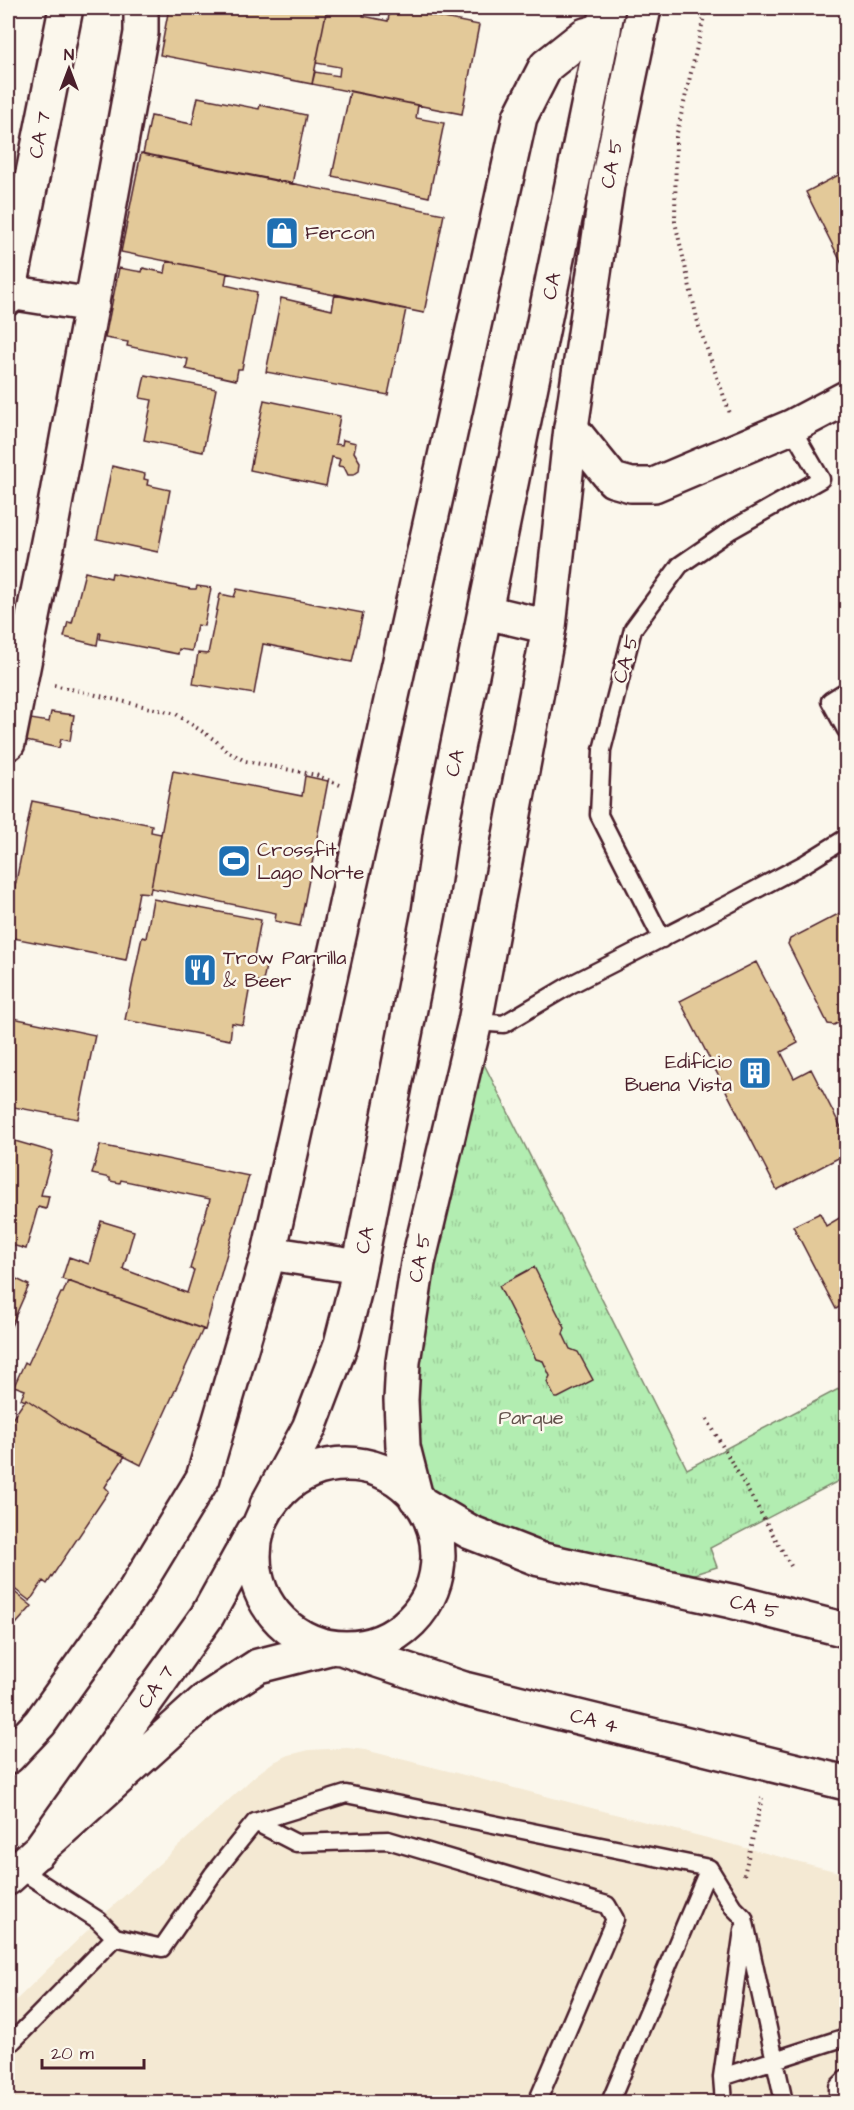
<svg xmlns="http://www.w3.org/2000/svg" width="854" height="2110" viewBox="0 0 854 2110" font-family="'Architects Daughter',sans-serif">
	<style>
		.built { fill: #f4e9d3 }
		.park { fill: url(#park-tufts); stroke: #7e866e; stroke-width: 1.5 }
		.building { fill: #e3c999; stroke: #4a1f2b; stroke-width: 1.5 }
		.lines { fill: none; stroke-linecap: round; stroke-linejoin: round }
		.lane-casing { stroke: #4a1f2b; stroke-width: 21 }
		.street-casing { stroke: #4a1f2b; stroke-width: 38 }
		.secondary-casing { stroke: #4a1f2b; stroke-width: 38 }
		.path { stroke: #4a1f2b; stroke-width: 4; stroke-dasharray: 1.5 4.5; stroke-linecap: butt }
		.lane { stroke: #fbf7ec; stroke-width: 16 }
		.street { stroke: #fbf7ec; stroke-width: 33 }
		.secondary { stroke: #fbf7ec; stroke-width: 33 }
		.labels { text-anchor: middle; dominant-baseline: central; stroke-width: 5; stroke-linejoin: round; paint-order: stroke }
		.street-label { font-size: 20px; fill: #4a1f2b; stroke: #fbf7ec }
		.poi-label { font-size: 20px; fill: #4a1f2b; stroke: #fbf7ec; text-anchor: start }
		.park-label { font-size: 20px; fill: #64524c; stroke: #fbf7ec }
	</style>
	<defs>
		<pattern id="park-tufts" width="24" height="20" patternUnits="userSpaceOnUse" patternTransform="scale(1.5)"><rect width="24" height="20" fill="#b2edb1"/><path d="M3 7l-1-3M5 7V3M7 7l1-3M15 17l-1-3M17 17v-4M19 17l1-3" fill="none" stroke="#9bcb98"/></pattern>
	</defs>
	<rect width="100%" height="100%" fill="#fbf7ec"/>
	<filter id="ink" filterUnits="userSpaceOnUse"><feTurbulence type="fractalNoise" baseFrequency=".0167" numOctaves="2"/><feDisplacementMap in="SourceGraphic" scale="12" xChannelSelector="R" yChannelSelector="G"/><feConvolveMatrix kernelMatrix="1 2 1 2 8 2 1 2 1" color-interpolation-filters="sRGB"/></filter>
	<g filter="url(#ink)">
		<path class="built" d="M347 1748 365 1750 484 1780 846 1874V2102H8V2008L98 1920 256 1775 272 1763 289 1755 309 1750Z"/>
		<path class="park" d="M484 1064 687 1469 846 1385V1477L710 1548 717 1567 685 1577 500 1536 424 1488 413 1420 428 1251Z"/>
		<path class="building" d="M169 8H327L312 84 160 55Z
			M327 8H365L363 16 388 21 390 8H394L479 25 462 114 312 84 315 72 339 76 340 67 316 63Z
			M350 91 418 105 416 118 444 123 429 197 332 176Z
			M198 97 259 109 260 105 306 115 292 184 143 154 151 116 192 124Z
			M141 153 444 214 424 313 121 252Z
			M846 171V272L806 192Z
			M167 261 227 273 225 285 257 292 242 369H238L236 380 186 369 188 359 127 346 128 342 105 338 119 268 142 272 143 268 165 273Z
			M335 294 406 309 388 395 266 372 281 298 332 310Z
			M145 375 216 389 203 452 144 440 152 400 140 398Z
			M264 400 340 416 335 444 342 445 343 440 356 443 354 452 360 462 359 471 353 475H348L344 467 338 466 340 459 332 457 326 486 250 470Z
			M112 466 145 474 144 479 148 480 147 485 170 490 158 552 97 539Z
			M85 572 111 578 112 573 191 589H196L197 586 211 588 204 626 197 625 192 651 179 649 178 654 100 639 101 633H99L97 645 64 637 68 622 72 623Z
			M237 589 363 613 352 662 263 644 254 694 193 684 198 653 208 654 220 594 234 597Z
			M51 712 74 715 70 741 61 739 59 748 26 741 31 719 49 722Z
			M173 771 302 796 305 776 328 781 300 926 275 921 276 913 151 888Z
			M32 801 152 825 151 832 161 834 150 893 139 892 126 960 8 937V922Z
			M153 899 261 920 254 957 267 960 263 982 251 980 243 1025 232 1023 230 1040 125 1020 142 937 146 938Z
			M846 910V1019L834 1025 828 1024 788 944 790 939Z
			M756 962 798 1043 781 1052 794 1078 811 1069 846 1137V1154L777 1190 680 1001Z
			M8 1017 95 1035 78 1119 8 1106Z
			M846 1055V1063L844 1065 840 1058Z
			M8 1139 53 1152 41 1195 49 1196 46 1209 38 1207 26 1249 8 1244Z
			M100 1145 249 1176 205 1330 62 1279 69 1257 89 1264 101 1221 134 1231 123 1269 187 1293 194 1270 190 1269 210 1199 121 1180 120 1183 110 1181V1178L92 1174Z
			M820 1213 826 1226 846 1214V1303L836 1309 793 1226Z
			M534 1267 565 1328 563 1334 570 1349 578 1352 593 1380 558 1398H555L547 1382 550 1376 543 1361 536 1359 499 1286Z
			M8 1275 29 1285 8 1333Z
			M68 1281 203 1329 141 1465 71 1429 26 1399 25 1401 21 1399 25 1390 14 1386 25 1362 28 1364 61 1293H63Z
			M26 1399 71 1429 125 1456 105 1487 109 1491 47 1584 43 1581 30 1601 8 1584V1425Z
			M8 1584V1587L32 1606 8 1633Z"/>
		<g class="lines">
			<defs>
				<path id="lane" d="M846 691 830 701 846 730
					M662 939 599 815 602 750 633 629 680 565 731 530 821 479 791 427
					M475 1022 504 1024 570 985 729 904 806 863 846 838
					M255 1822 296 1843 388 1840 607 1905 615 1919 537 2102
					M19 1869 98 1920 115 1937 162 1948 213 1874 255 1822 346 1794 709 1868 733 1907 744 1918 784 2102
					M8 2046 115 1937
					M722 2077 846 2037
					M610 2102 709 1868
					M724 2102 722 2077 743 1930
					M838 2102V2087L846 2079"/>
				<path id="street" d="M9 292 92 305
					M571 428 613 480 631 485H654L791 427 846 398
					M8 743 50 532 141 33V8
					M269 1253 359 1267
					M8 1757 40 1723 135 1590 203 1478 269 1253 520 117 546 66 585 35 604 30"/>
				<path id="secondary" d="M8 298 66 8
					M486 612 549 627
					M254 1556a92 92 0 1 1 184 0a92 92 0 1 1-184 0Z
					M416 1498 403 1447 401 1400 403 1362 418 1263 475 1022 549 627 571 428 607 185 644 8
					M267 1505 309 1428 341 1344 355 1289 429 912 443 817 608 8
					M424 1505 470 1532 539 1559 731 1601 846 1630
					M344 1649 464 1689 846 1783
					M38 1852 207 1616 254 1531
					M8 1878 204 1701 258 1666 329 1648"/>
			</defs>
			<use href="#lane" class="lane-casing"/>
			<use href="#street" class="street-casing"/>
			<use href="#secondary" class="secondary-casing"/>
			<path class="path" d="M706 8 676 137 675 222 699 327 731 416
				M54 685 176 714 215 740 226 750 245 761 316 775 340 785
				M707 1419 791 1566
				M744 1875 762 1798"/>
			<use href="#lane" class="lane"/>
			<use href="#street" class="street"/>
			<use href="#secondary" class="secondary"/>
		</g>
	</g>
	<defs>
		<symbol id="shop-square" viewBox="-11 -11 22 22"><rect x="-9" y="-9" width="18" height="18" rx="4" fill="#1f6fb2" stroke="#fbf7ec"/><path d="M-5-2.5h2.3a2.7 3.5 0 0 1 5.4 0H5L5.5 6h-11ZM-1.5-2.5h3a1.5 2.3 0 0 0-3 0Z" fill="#fff"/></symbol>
		<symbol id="stadium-square" viewBox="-11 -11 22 22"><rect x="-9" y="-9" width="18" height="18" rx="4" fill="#1f6fb2" stroke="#fbf7ec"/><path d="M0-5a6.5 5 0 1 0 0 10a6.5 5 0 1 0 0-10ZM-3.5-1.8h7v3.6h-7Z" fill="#fff"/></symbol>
		<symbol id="restaurant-square" viewBox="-11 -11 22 22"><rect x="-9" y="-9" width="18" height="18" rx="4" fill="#1f6fb2" stroke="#fbf7ec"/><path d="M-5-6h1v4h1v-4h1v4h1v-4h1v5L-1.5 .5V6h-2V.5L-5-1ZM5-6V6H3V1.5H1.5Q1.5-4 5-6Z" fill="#fff"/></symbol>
		<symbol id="building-square" viewBox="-11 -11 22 22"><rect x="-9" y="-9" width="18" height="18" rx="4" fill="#1f6fb2" stroke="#fbf7ec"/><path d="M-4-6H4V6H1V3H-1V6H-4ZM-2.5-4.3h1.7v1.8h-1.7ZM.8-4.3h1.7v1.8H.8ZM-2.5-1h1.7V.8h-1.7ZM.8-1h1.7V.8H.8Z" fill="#fff"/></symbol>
	</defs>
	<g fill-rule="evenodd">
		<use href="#shop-square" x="263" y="214" width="38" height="38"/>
		<use href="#stadium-square" x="215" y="842" width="38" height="38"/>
		<use href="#restaurant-square" x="181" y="951" width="38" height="38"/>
		<use href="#building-square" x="736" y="1054" width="38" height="38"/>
	</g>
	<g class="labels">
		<g class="street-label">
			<text transform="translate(40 135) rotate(-79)">CA 7</text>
			<text transform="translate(612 164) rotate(-79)">CA 5</text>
			<text transform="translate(552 286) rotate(-79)">CA</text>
			<text transform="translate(626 659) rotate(-74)">CA 5</text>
			<text transform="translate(455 763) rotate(-78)">CA</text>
			<text transform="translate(365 1240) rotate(-79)">CA</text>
			<text transform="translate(420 1258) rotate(-79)">CA 5</text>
			<text transform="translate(754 1607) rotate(14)">CA 5</text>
			<text transform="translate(156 1687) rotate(-54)">CA 7</text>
			<text transform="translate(594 1721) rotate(14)">CA 4</text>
		</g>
		<g class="poi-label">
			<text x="305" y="233">Fercon</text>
			<text x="257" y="850">Crossfit<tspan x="257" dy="23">Lago Norte</tspan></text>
			<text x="223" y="958">Trow Parrilla<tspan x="223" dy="23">&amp; Beer</tspan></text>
			<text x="732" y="1062" text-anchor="end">Edifício<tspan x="732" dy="23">Buena Vista</tspan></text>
		</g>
		<g class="park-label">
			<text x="531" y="1418">Parque</text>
		</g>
	</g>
	<rect width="854" height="2110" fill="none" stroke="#fbf7ec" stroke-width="30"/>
	<rect x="15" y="15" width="824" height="2080" fill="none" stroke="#4a1f2b" stroke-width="2" filter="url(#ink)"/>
	<g transform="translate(69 69)" stroke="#fbf7ec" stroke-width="4.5" paint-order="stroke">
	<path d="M0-4.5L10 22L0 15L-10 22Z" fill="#4a1f2b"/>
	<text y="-9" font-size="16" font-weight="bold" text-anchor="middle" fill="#4a1f2b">N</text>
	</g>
	<path d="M42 2059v9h102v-9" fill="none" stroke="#4a1f2b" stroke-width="3"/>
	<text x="51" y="2059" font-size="18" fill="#4a1f2b" stroke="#fbf7ec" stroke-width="4.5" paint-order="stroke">20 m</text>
</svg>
